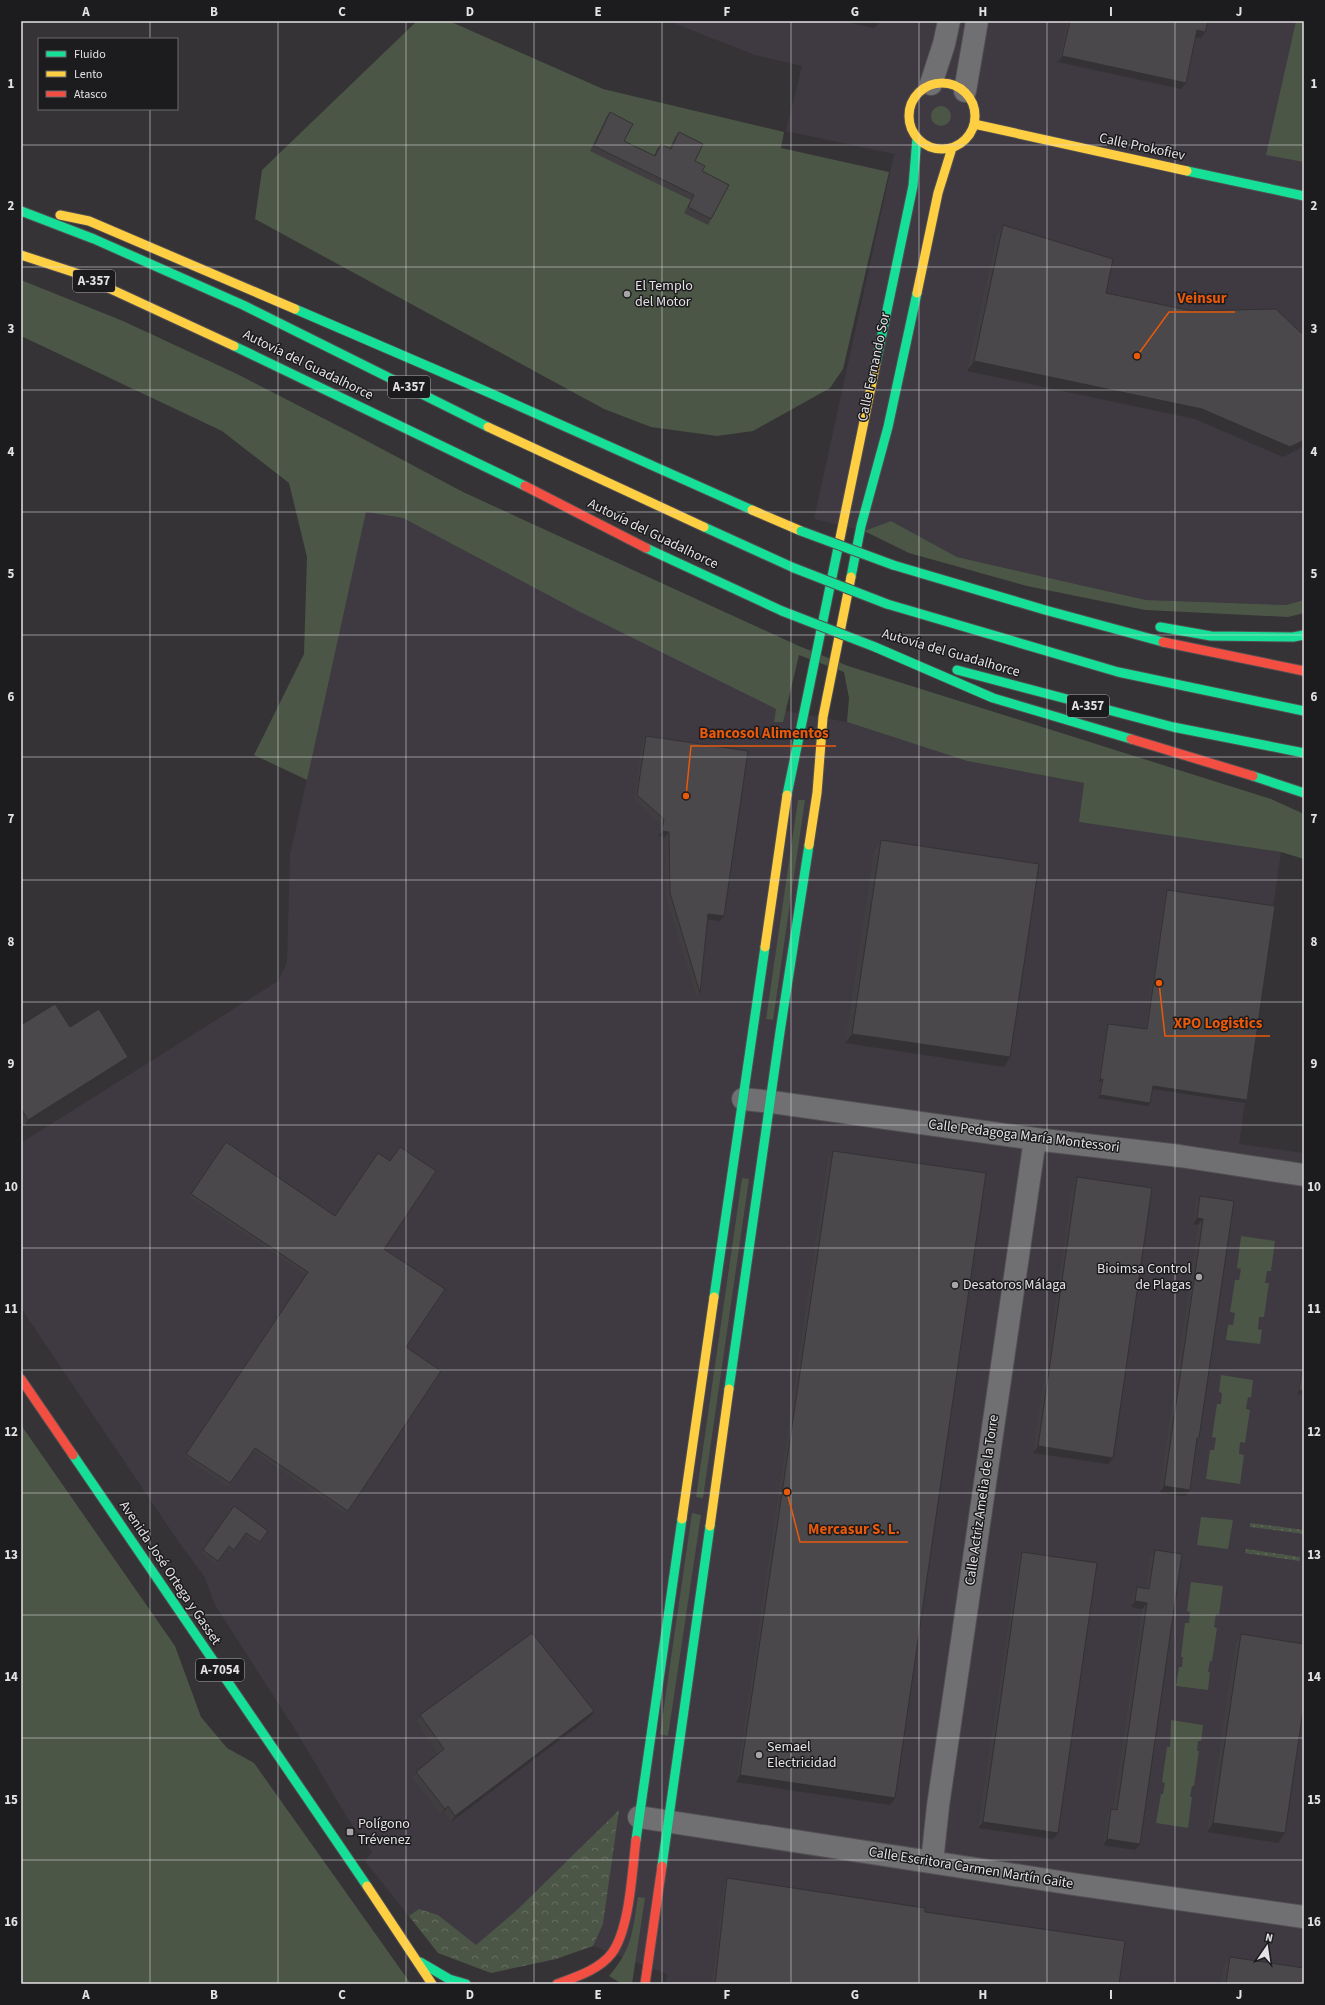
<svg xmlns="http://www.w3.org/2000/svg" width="1325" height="2005" viewBox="0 0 1325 2005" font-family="'Source Sans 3',sans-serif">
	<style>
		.built { fill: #3f3942 }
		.grass { fill: #4b5646 }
		.forest { fill: url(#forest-crowns) }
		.garden { fill: url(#garden-dots) }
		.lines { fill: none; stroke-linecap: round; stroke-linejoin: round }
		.street-casing { stroke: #514f52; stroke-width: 24 }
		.fast-casing { stroke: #514f52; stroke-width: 11 }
		.slow-casing { stroke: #514f52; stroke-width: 11 }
		.jam-casing { stroke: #514f52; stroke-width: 11 }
		.street { stroke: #706f71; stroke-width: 22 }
		.fast { stroke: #16e098; stroke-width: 9 }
		.slow { stroke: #ffcf43; stroke-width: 9 }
		.jam { stroke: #f24e42; stroke-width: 9 }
		.fast-bridge-casing { stroke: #514f52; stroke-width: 11; stroke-linecap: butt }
		.fast-bridge { stroke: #16e098; stroke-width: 9 }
		.wall { fill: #403e40 }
		.shaded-wall { fill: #343234 }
		.building { fill: #4a484a; stroke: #343234 }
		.grid { fill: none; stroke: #e4e2e5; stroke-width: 1; stroke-opacity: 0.55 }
		.poi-dot { fill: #a7a5a8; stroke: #1c1b1d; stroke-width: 1.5 }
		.labels { text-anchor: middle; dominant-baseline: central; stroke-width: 3; stroke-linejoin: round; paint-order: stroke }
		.shield { fill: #1c1b1d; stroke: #a8a6a9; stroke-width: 1 }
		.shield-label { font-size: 13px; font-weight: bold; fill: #e4e2e5 }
		.street-label { font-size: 14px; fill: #e4e2e5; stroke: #1c1b1d }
		.poi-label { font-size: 14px; fill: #e4e2e5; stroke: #1c1b1d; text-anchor: start }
		.leader { fill: none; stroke: #e8590c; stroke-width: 1.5 }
		.callout-dot { fill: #e8590c; stroke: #1c1b1d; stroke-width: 1.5 }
		.callout-label { font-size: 15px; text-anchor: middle; font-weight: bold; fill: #e8590c; stroke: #1c1b1d; stroke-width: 3; stroke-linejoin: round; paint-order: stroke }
		.neatline { fill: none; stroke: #e4e2e5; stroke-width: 1.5 }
		.grid-label { font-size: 13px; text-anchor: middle; font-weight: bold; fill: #e4e2e5 }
	</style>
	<defs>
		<pattern id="forest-crowns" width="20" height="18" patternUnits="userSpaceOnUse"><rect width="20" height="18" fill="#4b5646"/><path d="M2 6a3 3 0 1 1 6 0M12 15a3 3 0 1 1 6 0" fill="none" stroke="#656e61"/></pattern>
		<pattern id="garden-dots" width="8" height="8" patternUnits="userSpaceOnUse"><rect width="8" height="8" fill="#4b5646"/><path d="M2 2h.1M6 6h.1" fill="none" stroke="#656e61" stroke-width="1.8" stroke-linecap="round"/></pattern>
	</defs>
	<rect width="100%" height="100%" fill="#353336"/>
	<path class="built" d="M668 21H1304V600L1286 605 1146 600 957 557 891 521 864 531 814 519 894 154 786 131 802 66 755 55Z
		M366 512 403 518 578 611 776 709 847 722 967 761 1084 783 1080 822 1281 852 1239 1144 1304 1153V1984H666L667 1974 593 1946 556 1959 491 1973 438 1953 365 1861 372 1852 348 1819 296 1731 215 1605 204 1576 178 1541 21 1308V1143L278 981 287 962 290 855Z"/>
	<path class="grass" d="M417 21H449L603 89 784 132 781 148 889 172 843 369 830 388 753 431 717 436 651 427 604 409 255 219 262 170Z
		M1296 21H1304V162L1266 155Z
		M931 116a10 10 0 1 1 20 0a10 10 0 1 1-20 0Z
		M21 280 123 321 237 374 352 433 463 492 799 646 848 666 1271 799 1304 814V859L1281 852 1079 822 1084 783 967 761 847 722 849 698 844 672 799 655 783 722H774L776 709 578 611 403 518 366 512 307 780 254 755 304 654 307 557 289 483 222 431 21 336Z
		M891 521 957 557 1146 600 1286 605 1304 600V613L1288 617 1145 610 1027 586 909 553 864 531Z
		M798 800H805L773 1020 766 1019Z
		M742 1178 749 1179 703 1498 696 1497Z
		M1241 1236 1275 1241 1271 1271H1267L1265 1283H1269L1264 1317H1259L1258 1329 1262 1330 1260 1344 1226 1340 1228 1325H1233L1235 1313 1230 1312 1235 1280H1239L1241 1269 1237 1268Z
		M1221 1375 1253 1380 1251 1398 1248 1397 1246 1409 1250 1410 1245 1443 1240 1442 1239 1454 1244 1455 1240 1484 1206 1479 1210 1450H1214L1216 1438 1212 1437 1217 1404H1221L1222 1393 1219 1392Z
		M21 1425 175 1646 201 1717 227 1748 254 1763 411 1984H21Z
		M692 1513 701 1515 668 1736 660 1734Z
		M1201 1517 1233 1520 1228 1549 1197 1545Z
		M1191 1582 1223 1586 1219 1615 1216 1614 1214 1627 1217 1628 1212 1661H1210L1208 1672H1210L1208 1690 1176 1686 1179 1667H1182L1183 1657H1181L1185 1623H1189L1190 1612 1187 1611Z
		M1171 1720 1203 1725 1201 1741H1198L1197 1751H1199L1194 1786H1192L1190 1797H1192L1188 1828 1156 1823 1161 1794H1163L1165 1783 1162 1782 1167 1747H1170Z
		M638 1897 645 1898 632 1984H622L609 1976C633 1948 632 1932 638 1897Z"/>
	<path class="forest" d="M619 1810 603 1924 593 1946 556 1959 491 1973 438 1953 409 1916 419 1909 438 1915 476 1945 517 1910Z"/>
	<path class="garden" d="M1250 1523 1304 1530V1534L1250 1527Z
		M1246 1549 1300 1557V1561L1245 1553Z"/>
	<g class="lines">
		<defs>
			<path id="street" d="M931 84 944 44 949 21
				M965 91 977 21
				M743 1099 772 1102 1035 1139 1180 1156 1304 1175
				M639 1817 1073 1884 1304 1917
				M932 1862 938 1806 1035 1139"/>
			<path id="fast" d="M1187 171 1304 196
				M21 211 94 239 243 305 488 427
				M295 309 483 390 752 510
				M234 346 525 486
				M876 363 913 186 917 138
				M704 527 794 568
				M646 548 782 611
				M893 565 1045 610 1163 642
				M851 577 861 526 888 427 917 293
				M887 604 1118 672 1304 711
				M1160 627 1211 636 1293 637 1304 635
				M875 647 993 698 1131 739
				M957 670 1173 727 1304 753
				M1253 776 1304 793
				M787 795 839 543
				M714 1297 765 947
				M729 1389 780 1032 809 845
				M73 1455 367 1886
				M636 1840 682 1519
				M662 1866 710 1526
				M420 1962 449 1979 466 1984"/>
			<path id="slow" d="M909 116a33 33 0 1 1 66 0a33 33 0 1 1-66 0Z
				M974 124 1187 171
				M60 215 89 221 295 309
				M21 255 76 273 234 346
				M917 293 938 193 952 148
				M488 427 704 527
				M752 510 801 531
				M839 543 876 363
				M809 845 817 793 823 717 851 577
				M765 947 787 795
				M682 1519 714 1297
				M710 1526 729 1389
				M367 1886 432 1984"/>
			<path id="jam" d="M525 486 646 548
				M1163 642 1304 671
				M1131 739 1253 776
				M21 1379 73 1455
				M557 1984C576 1977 599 1970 612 1953 630 1928 632 1871 636 1840
				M645 1984 662 1866"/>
		</defs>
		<use href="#street" class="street-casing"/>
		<use href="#fast" class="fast-casing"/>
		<use href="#slow" class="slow-casing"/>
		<use href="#jam" class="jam-casing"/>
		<use href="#street" class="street"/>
		<use href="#fast" class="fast"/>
		<use href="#slow" class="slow"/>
		<use href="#jam" class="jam"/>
		<defs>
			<path id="fast-bridge" d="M801 531 893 565
				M794 568 887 604
				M782 611 875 647"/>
		</defs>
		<use href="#fast-bridge" class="fast-bridge-casing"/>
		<use href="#fast-bridge" class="fast-bridge"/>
	</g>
	<path class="wall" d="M1067 21H1208L1201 38 1196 37 1186 83 1181 89 1058 62Z
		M610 112 624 141 654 156 657 149 661 144 670 148 675 137 679 132 695 161 702 171 711 219 708 225 684 213 691 200 590 151 606 118Z
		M1003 225 1106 293 1192 311 1301 333 1304 330V446L1283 457 1195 419 967 371 997 234Z
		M646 736 724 916 720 921 707 919 700 993 697 998 666 898 665 837 658 836 660 824 634 800 642 741Z
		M881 840 1010 1057 1004 1067 845 1043 874 850Z
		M1167 890 1247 1100 1245 1103 1153 1090 1148 1106 1098 1098 1101 1082H1098L1106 1027 1108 1024 1145 1029 1165 893Z
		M21 1025 70 1027 128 1057 124 1064 24 1126 21 1121Z
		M226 1142 384 1249 406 1347 441 1371 345 1514 253 1451 228 1487 184 1457 306 1275 189 1197Z
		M833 1151 895 1798 890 1805 736 1782 828 1157Z
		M1077 1177 1108 1464 1033 1453 1073 1183Z
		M1200 1196 1234 1201 1199 1438 1197 1442 1185 1496 1159 1493 1198 1225 1193 1224 1196 1202Z
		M1304 1344V1395L1297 1394Z
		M234 1506 268 1531 258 1546 244 1536 232 1553 227 1550 216 1564 201 1553Z
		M1155 1550 1140 1844 1135 1850 1103 1845 1107 1815 1111 1809H1113L1142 1609 1131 1607 1133 1593 1137 1587 1146 1588 1150 1557Z
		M1022 1552 1053 1839 978 1828 1018 1559Z
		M1241 1634 1278 1843 1207 1832 1235 1644Z
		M420 1715 590 1717 451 1822 444 1812 441 1815 412 1778 416 1772 438 1754 416 1721Z
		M727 1878 925 1912 1119 1984H712L724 1884Z
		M1230 1957 1304 1984H1221L1223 1966Z"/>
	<path class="shaded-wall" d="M842 21H881L874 28Z
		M1197 30 1205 32 1201 38 1193 37Z
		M1062 56 1186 83 1181 89 1058 62Z
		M974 361 1202 409 1304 440V446L1283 457 1195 419 967 371Z
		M662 831 669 832 665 837 658 836Z
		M708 914 724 916 720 921 704 919Z
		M852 1034 1010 1057 1004 1067 845 1043Z
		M128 1057 124 1064 24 1126 28 1120Z
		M1100 1079H1103L1101 1082H1098Z
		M1153 1086 1247 1100 1245 1103 1151 1089Z
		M1100 1095 1150 1103 1148 1106 1098 1098Z
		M1197 1218 1203 1219 1198 1225 1193 1224Z
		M1299 1390 1304 1391V1395L1297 1394Z
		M1038 1446 1113 1458 1108 1464 1033 1453Z
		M1164 1486 1190 1490 1185 1496 1159 1493Z
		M1135 1601 1147 1603 1142 1609 1131 1607Z
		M594 1711 590 1717 451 1822 455 1816Z
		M740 1775 895 1798 890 1805 736 1782Z
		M448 1806 444 1812 441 1815 445 1809Z
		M983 1822 1058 1833 1053 1839 978 1828Z
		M1213 1823 1285 1833 1278 1843 1207 1832Z
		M1107 1839 1140 1844 1135 1850 1103 1845Z"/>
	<path class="building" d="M1070 21H1208L1205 32 1197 30 1186 83 1062 56Z
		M610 112 633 124 624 141 655 156 661 144 671 149 679 132 703 144 695 161 705 166 702 171 729 185 711 219 688 207 694 195 594 146Z
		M1003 225 1113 259 1106 293 1192 311 1276 309 1301 333 1304 330V440L1290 447 1202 409 974 361Z
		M646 736 748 751 724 916 708 914 700 993 670 893 669 832 662 831 664 819 637 795Z
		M881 840 1039 864 1010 1057 852 1034Z
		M1167 890 1275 906 1247 1100 1153 1086 1150 1103 1100 1095 1103 1079H1100L1108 1024 1147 1029Z
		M55 1004 70 1027 99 1009 128 1057 28 1120 21 1108V1025Z
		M226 1142 335 1216 378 1153 390 1161 400 1147 436 1171 384 1249 445 1289 406 1347 441 1371 348 1511 255 1448 230 1483 186 1454 308 1272 191 1194Z
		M833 1151 986 1173 895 1798 740 1775Z
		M1077 1177 1152 1188 1113 1458 1038 1446Z
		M1200 1196 1234 1201 1199 1438H1197L1190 1490 1164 1486 1203 1219 1197 1218Z
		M1304 1357V1391L1299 1390Z
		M234 1506 268 1531 260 1542 246 1533 234 1550 229 1546 218 1561 203 1550Z
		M1155 1550 1182 1554 1140 1844 1107 1839 1111 1809 1117 1810 1147 1603 1135 1601 1137 1587 1149 1589Z
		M1022 1552 1097 1563 1058 1833 983 1822Z
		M532 1633 594 1711 455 1816 448 1806 445 1809 416 1772 444 1749 420 1715Z
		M1241 1634 1304 1644V1704L1285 1833 1213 1823Z
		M727 1878 925 1908V1912L1125 1941 1119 1984H715Z
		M1230 1957 1304 1968V1984H1226Z"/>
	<path class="grid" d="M150 21V39M278 21V1984M406 21V1984M534 21V1984M662 21V1984M791 21V1984M919 21V1984M1047 21V1984M1175 21V1984M150 109V1984M21 145H1304M21 267H1304M21 390H1304M21 512H1304M21 635H1304M21 757H1304M21 880H1304M21 1002H1304M21 1125H1304M21 1248H1304M21 1370H1304M21 1493H1304M21 1615H1304M21 1738H1304M21 1860H1304"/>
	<g class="poi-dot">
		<circle cx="627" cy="294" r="4"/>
		<circle cx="1199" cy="1277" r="4"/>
		<circle cx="955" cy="1285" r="4"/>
		<circle cx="759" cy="1755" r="4"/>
		<rect x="346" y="1828" width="8" height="8" rx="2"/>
	</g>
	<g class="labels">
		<g class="shield">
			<rect x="73" y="270" width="42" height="22" rx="3"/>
			<rect x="388" y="376" width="42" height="22" rx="3"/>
			<rect x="1067" y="695" width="42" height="22" rx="3"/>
			<rect x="196" y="1659" width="48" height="22" rx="3"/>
		</g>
		<g class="shield-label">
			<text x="94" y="281">A-357</text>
			<text x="409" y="387">A-357</text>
			<text x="1088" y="706">A-357</text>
			<text x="220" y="1670">A-7054</text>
		</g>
		<g class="street-label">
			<text transform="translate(1142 147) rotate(12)">Calle Prokofiev</text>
			<text transform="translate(308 365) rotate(26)">Autovía del Guadalhorce</text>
			<text transform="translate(874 367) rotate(-78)">Calle Fernando Sor</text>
			<text transform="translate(653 534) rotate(26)">Autovía del Guadalhorce</text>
			<text transform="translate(951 653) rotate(16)">Autovía del Guadalhorce</text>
			<text transform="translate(1024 1136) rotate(7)">Calle Pedagoga María Montessori</text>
			<text transform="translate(982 1500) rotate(-82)">Calle Actriz Amelia de la Torre</text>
			<text transform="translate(170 1573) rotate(56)">Avenida José Ortega y Gasset</text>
			<text transform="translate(971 1868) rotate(9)">Calle Escritora Carmen Martín Gaite</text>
		</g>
		<g class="poi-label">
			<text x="635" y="286">El Templo<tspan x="635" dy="16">del Motor</tspan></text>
			<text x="1191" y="1269" text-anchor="end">Bioimsa Control<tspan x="1191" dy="16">de Plagas</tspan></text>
			<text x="963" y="1285">Desatoros Málaga</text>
			<text x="767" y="1747">Semael<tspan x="767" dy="16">Electricidad</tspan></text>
			<text x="358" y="1824">Polígono<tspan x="358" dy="16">Trévenez</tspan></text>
		</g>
	</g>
	<path class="leader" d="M1137 356L1169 312H1235M686 796L691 746H836M1159 983L1165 1036H1270M787 1492L800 1542H908"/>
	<g class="callout-dot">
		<circle cx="1137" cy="356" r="4"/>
		<circle cx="686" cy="796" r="4"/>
		<circle cx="1159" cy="983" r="4"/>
		<circle cx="787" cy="1492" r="4"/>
	</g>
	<g class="callout-label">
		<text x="1202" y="303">Veinsur</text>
		<text x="764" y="738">Bancosol Alimentos</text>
		<text x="1218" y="1028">XPO Logistics</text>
		<text x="854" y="1534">Mercasur S. L.</text>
	</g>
	<rect width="1325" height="2005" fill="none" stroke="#1c1b1d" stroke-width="44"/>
	<rect x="38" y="38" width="140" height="72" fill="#1c1b1d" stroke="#6c6b6d"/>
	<rect x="46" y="51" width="20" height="6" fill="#16e098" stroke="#6c6b6d"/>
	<text x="74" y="58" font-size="12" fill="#e4e2e5">Fluido</text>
	<rect x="46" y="71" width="20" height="6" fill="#ffcf43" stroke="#6c6b6d"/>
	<text x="74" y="78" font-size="12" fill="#e4e2e5">Lento</text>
	<rect x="46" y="91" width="20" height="6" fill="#f24e42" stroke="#6c6b6d"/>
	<text x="74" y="98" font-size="12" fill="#e4e2e5">Atasco</text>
	<g transform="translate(1267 1947) rotate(13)" stroke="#1c1b1d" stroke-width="3" paint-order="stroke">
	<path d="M0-3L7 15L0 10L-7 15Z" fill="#e4e2e5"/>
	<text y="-6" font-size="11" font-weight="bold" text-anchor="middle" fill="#e4e2e5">N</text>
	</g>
	<rect x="22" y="22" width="1281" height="1961" class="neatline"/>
	<g class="grid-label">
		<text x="86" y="16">A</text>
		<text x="214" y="16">B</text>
		<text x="342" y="16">C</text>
		<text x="470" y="16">D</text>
		<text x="598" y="16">E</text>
		<text x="727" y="16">F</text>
		<text x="855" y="16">G</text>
		<text x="983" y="16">H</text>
		<text x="1111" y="16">I</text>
		<text x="1239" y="16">J</text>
		<text x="11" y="88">1</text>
		<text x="1314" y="88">1</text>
		<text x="11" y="210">2</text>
		<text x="1314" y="210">2</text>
		<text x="11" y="333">3</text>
		<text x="1314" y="333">3</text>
		<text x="11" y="456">4</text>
		<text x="1314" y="456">4</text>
		<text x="11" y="578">5</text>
		<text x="1314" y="578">5</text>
		<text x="11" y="701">6</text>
		<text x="1314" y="701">6</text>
		<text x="11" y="823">7</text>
		<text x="1314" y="823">7</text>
		<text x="11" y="946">8</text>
		<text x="1314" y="946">8</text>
		<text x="11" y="1068">9</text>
		<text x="1314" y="1068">9</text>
		<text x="11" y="1191">10</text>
		<text x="1314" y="1191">10</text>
		<text x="11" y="1313">11</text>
		<text x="1314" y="1313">11</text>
		<text x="11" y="1436">12</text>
		<text x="1314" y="1436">12</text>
		<text x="11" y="1559">13</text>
		<text x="1314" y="1559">13</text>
		<text x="11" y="1681">14</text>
		<text x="1314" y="1681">14</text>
		<text x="11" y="1804">15</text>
		<text x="1314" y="1804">15</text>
		<text x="11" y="1926">16</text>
		<text x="1314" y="1926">16</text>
		<text x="86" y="1999">A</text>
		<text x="214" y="1999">B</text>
		<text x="342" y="1999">C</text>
		<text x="470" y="1999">D</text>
		<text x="598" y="1999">E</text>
		<text x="727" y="1999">F</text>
		<text x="855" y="1999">G</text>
		<text x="983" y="1999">H</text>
		<text x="1111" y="1999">I</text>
		<text x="1239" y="1999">J</text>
	</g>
</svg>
